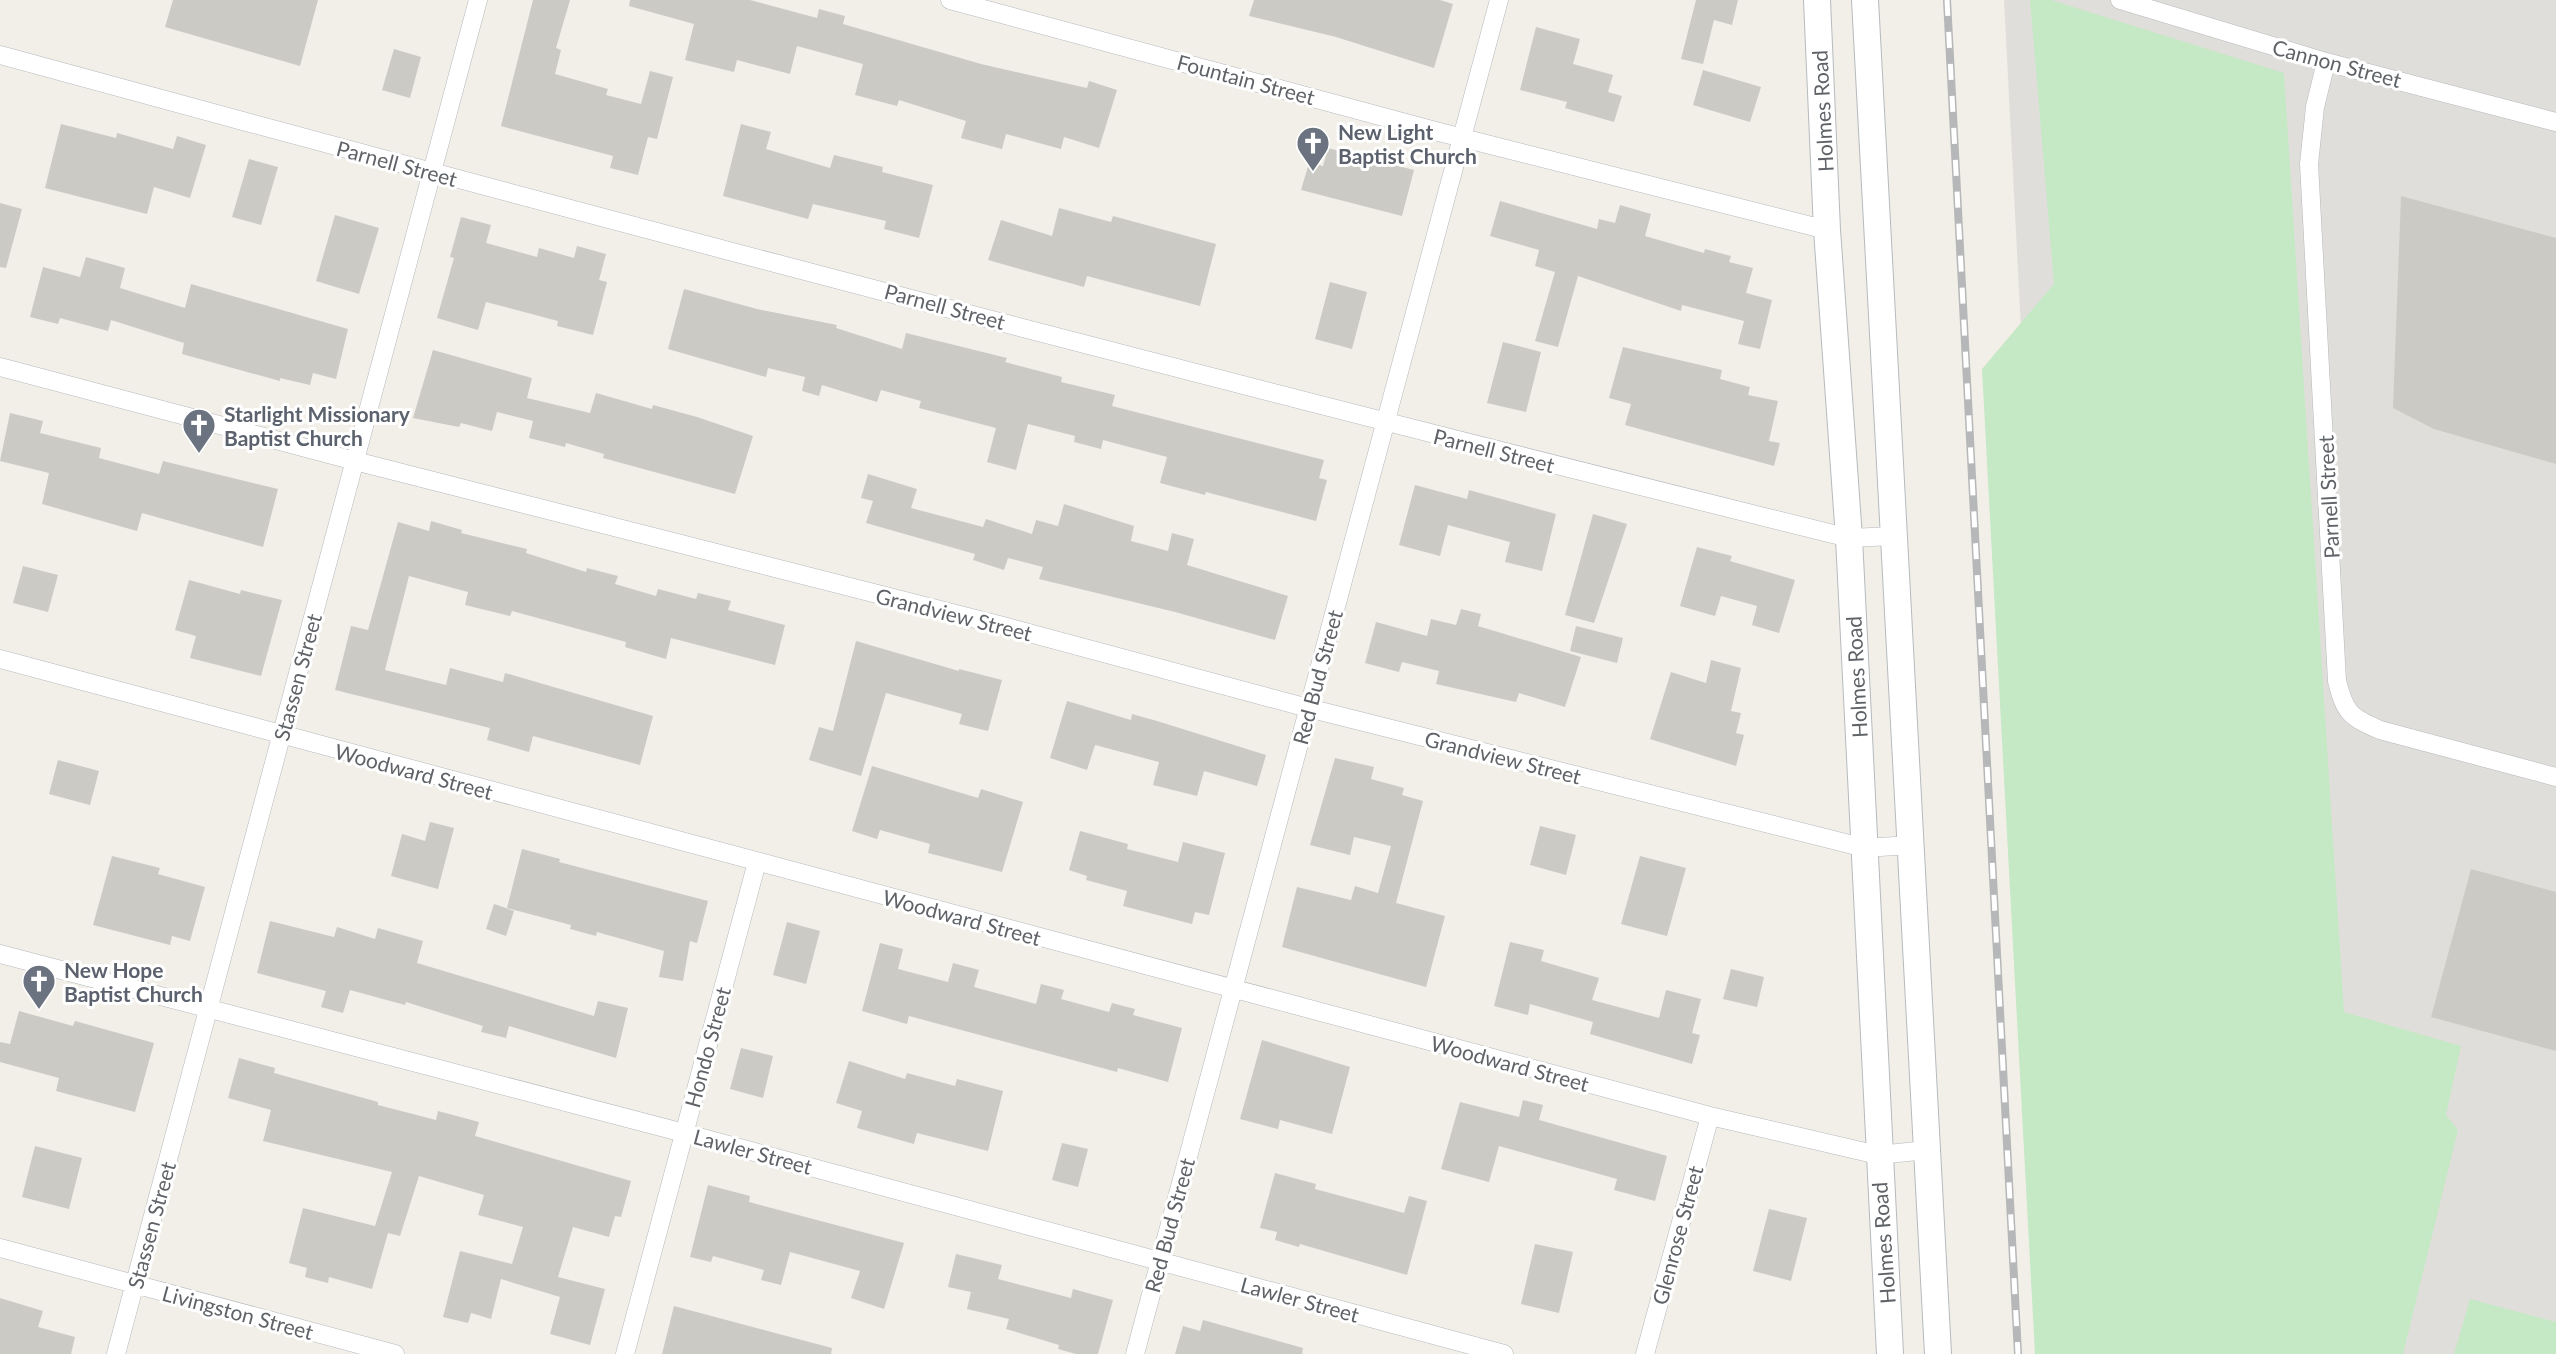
<svg xmlns="http://www.w3.org/2000/svg" width="2556" height="1354" viewBox="0 0 2556 1354" font-family="Lato,sans-serif">
	<style>
		.industrial { fill: #e0deda }
		.green { fill: #c5e8c5 }
		.building { fill: #cccac5 }
		.lines { fill: none; stroke-linecap: round; stroke-linejoin: round }
		.street-casing { stroke: #b5b8bc; stroke-width: 19 }
		.secondary-casing { stroke: #b6babf; stroke-width: 28 }
		.street { stroke: #fff; stroke-width: 18 }
		.secondary { stroke: #fff; stroke-width: 26 }
		.rail-casing { stroke: #b6b7b8; stroke-width: 8 }
		.rail { stroke: #fff; stroke-width: 5; stroke-dasharray: 16; stroke-linecap: butt }
		.labels { text-anchor: middle; dominant-baseline: central; stroke-width: 6; stroke-linejoin: round; paint-order: stroke }
		.street-label { font-size: 21px; fill: #5f6368; stroke: #fff }
		.worship-label { font-size: 21px; font-weight: bold; fill: #5b616d; stroke: #fff; text-anchor: start }
	</style>
	<rect width="100%" height="100%" fill="#f1efe8"/>
	<path class="industrial" d="M2004 0H2556V1354H2074Z"/>
	<path class="green" d="M2030 0H2051L2284 73 2344 1012 2461 1046 2446 1115 2458 1130 2403 1354H2035L1982 369 2054 284Z
		M2470 1299 2556 1322V1354H2454Z"/>
	<path class="building" d="M173 0H318L300 66 165 27Z
		M533 0H570L556 48 561 50 555 74 608 89 606 95 641 104 650 71 673 77 657 139 648 137 638 175 610 168 613 156 501 126Z
		M630 0H750L817 18 819 9 845 16 843 24 981 64 1087 88 1089 81 1117 90 1099 148 1064 137 1061 149 1006 134 1002 149 961 138 966 121 899 100 897 106 855 95 863 64 797 46 790 74 737 60 734 72 685 60 694 24 629 6Z
		M1254 0H1440L1453 4 1434 68 1336 37 1249 16Z
		M1696 0H1738L1732 25 1714 20 1703 64 1681 59Z
		M1536 27 1580 39 1573 64 1613 75 1608 92 1622 96 1614 122 1565 108 1567 102 1520 90Z
		M394 49 421 57 410 98 382 90Z
		M1703 70 1761 87 1750 122 1693 105Z
		M61 124 116 138 117 133 173 149 177 136 206 145 190 198 154 187 147 214 45 188Z
		M741 124 771 132 766 149 830 168 834 155 883 167 882 172 933 185 919 238 884 229 886 221 813 204 808 219 723 196Z
		M1328 148 1414 170 1402 216 1301 190 1309 163 1323 166Z
		M249 159 278 167 261 225 232 217Z
		M2401 196 2556 238V464L2434 429 2393 408Z
		M1500 201 1597 229 1599 219 1615 223 1620 205 1651 214 1645 236 1704 253 1705 249 1731 256 1729 262 1753 268 1746 293 1772 300 1760 349 1738 344 1744 321 1682 305 1681 311 1578 276 1558 347 1535 341 1555 272 1535 266 1539 250 1490 236Z
		M0 203 22 209 6 268 0 267Z
		M1059 208 1111 222 1113 216 1216 244 1200 306 1087 276 1084 287 988 260 1001 220 1052 236Z
		M335 215 379 228 359 294 316 281Z
		M461 217 491 225 486 243 537 257 539 248 574 258 577 246 606 254 599 280 607 282 593 335 557 326 558 321 486 302 478 330 437 318 454 258 450 257Z
		M86 257 125 268 120 288 185 308 191 284 348 329 336 379 313 373 310 385 280 378V381L182 354 184 343 111 320 108 331 60 318 58 324 30 317 43 267 80 277Z
		M1330 282 1367 292 1352 349 1315 339Z
		M684 289 757 309 837 325 836 328 902 349 906 333 1007 358 1005 362 1062 377 1061 382 1115 395 1112 406 1324 460 1319 478 1327 480 1316 521 1206 492 1205 495 1160 483 1167 457 1103 440 1101 449 1074 442 1075 436 1028 424 1016 470 987 462 996 428 919 408 921 401 881 390 877 402 822 385 819 396 802 391 805 377 768 368 766 377 668 349Z
		M1503 342 1541 352 1526 412 1487 403Z
		M1623 347 1722 370 1720 379 1750 387 1748 395 1778 401 1769 441 1780 443 1774 466 1625 425 1631 404 1609 398Z
		M433 350 532 378 527 398 590 413 596 393 652 409 653 405 697 417 753 436 735 494 603 458 604 454 566 443 565 447 529 438 533 421 497 412 492 431 461 423 459 427 413 418Z
		M10 413 43 421 40 433 101 448 99 458 159 474 163 461 278 489 263 547 142 513 137 531 42 504 49 473 0 461Z
		M868 474 917 489 911 508 983 527 986 519 1032 534 1036 520 1058 526 1064 504 1134 526 1131 541 1168 551 1172 533 1194 539 1187 565 1288 596 1275 640 1175 612 1039 579 1043 567 1008 558 1004 570 973 560 975 554 866 523 873 501 861 498Z
		M1415 485 1467 499 1469 490 1556 514 1542 571 1505 562 1510 542 1448 525 1440 556 1399 545Z
		M1593 514 1627 524 1594 623 1565 615Z
		M431 521 462 530 461 533 527 549 526 553 586 572 587 568 618 576 615 584 656 596 658 589 696 599 698 593 731 601 728 610 785 625 775 665 671 638 666 659 625 647 626 642 512 611 510 616 465 605 468 592 409 576 385 670 446 685 450 668 503 682 505 673 653 716 640 765 533 736 529 752 487 740 490 728 335 690 351 626 368 630 398 522 429 531Z
		M1697 547 1732 556 1730 561 1795 580 1779 633 1752 625 1757 606 1721 596 1715 616 1680 606Z
		M23 566 58 575 48 612 13 603Z
		M189 580 240 594 241 590 282 600 261 676 190 658 196 636 175 630Z
		M1461 609 1481 614 1478 626 1581 657 1565 707 1519 693 1516 702 1436 684 1439 671 1402 662 1399 672 1365 663 1376 622 1427 636 1431 619 1456 625Z
		M1576 626 1623 638 1617 663 1570 651Z
		M856 641 959 671V669L1002 680 988 731 959 724 962 714 886 693 861 776 809 760 819 727 833 731Z
		M1711 660 1741 668 1731 711 1741 713 1736 733 1744 735 1736 766 1650 739 1671 672 1706 683Z
		M1067 701 1131 720 1132 714 1157 721 1266 755 1257 786 1204 771 1197 796 1153 785 1159 762 1095 745 1087 770 1050 758Z
		M1335 758 1374 767 1371 779 1404 788 1402 795 1423 801 1396 903 1445 916 1426 987 1282 947 1297 887 1351 900 1355 886 1378 893 1391 846 1354 837 1350 855 1310 845Z
		M58 760 99 771 90 805 49 794Z
		M872 766 978 798 981 789 1023 802 1002 872 928 853 930 844 880 830 877 839 852 831Z
		M430 822 454 828 438 889 391 876 402 834 425 841Z
		M1540 826 1576 835 1566 875 1530 865Z
		M1080 831 1128 844 1127 849 1178 862 1183 842 1225 853 1209 915 1195 912 1192 924 1123 906 1127 891 1086 880 1087 876 1069 870Z
		M522 849 560 859 559 862 708 901 697 943 690 941 683 981 659 977 664 951 597 932 596 936 570 929 571 925 507 908Z
		M112 856 160 868 158 874 205 887 190 941 172 936 170 945 93 925Z
		M1640 856 1686 868 1667 936 1621 924Z
		M2471 869 2556 892V1051L2431 1017Z
		M494 904 514 911 506 936 486 929Z
		M270 921 334 937 337 927 375 939 378 928 423 941 417 963 594 1016 598 1001 628 1008 616 1058 509 1026 506 1038 481 1032 483 1026 406 1002 405 1005 350 990 343 1013 321 1007 326 991 257 973Z
		M787 922 820 931 806 984 773 975Z
		M1510 942 1544 950 1541 961 1599 978 1592 1000 1659 1018 1666 990 1701 999 1692 1033 1700 1035 1692 1064 1590 1034 1593 1022 1530 1004 1528 1015 1494 1006Z
		M880 943 903 949 898 969 948 982 953 963 979 970 974 987 1036 1004 1041 984 1064 990 1061 999 1109 1012 1112 1003 1135 1009 1133 1015 1182 1028 1168 1082 1118 1068 1117 1072 909 1016 907 1024 862 1011Z
		M1731 969 1764 977 1757 1007 1723 999Z
		M19 1011 73 1026 75 1021 154 1043 135 1112 56 1091 59 1078 0 1062V1042L10 1044Z
		M1262 1040 1350 1067 1332 1134 1280 1120 1278 1129 1240 1119Z
		M741 1048 773 1056 763 1098 730 1089Z
		M239 1058 275 1068 274 1073 378 1102V1105L436 1120 438 1111 479 1122 475 1136 631 1181 621 1217 615 1216 609 1237 573 1227 558 1277 605 1289 590 1345 550 1334 560 1297 501 1279 491 1319 471 1313 468 1323 443 1317 460 1251 512 1264 523 1227 478 1215 484 1195 419 1176 400 1236 388 1233 372 1289 329 1277 328 1283 305 1277 307 1268 289 1263 303 1208 375 1226 392 1172 263 1141 271 1110 228 1098Z
		M849 1061 905 1079 907 1073 955 1086 957 1079 1003 1091 988 1151 917 1133 914 1144 857 1128 862 1111 836 1103Z
		M1523 1100 1543 1105 1539 1120 1667 1156 1655 1201 1614 1190 1617 1179 1499 1146 1489 1182 1441 1169 1460 1102 1519 1117Z
		M1062 1143 1088 1149 1078 1187 1052 1180Z
		M35 1146 82 1158 69 1209 22 1197Z
		M1275 1173 1316 1184 1315 1189 1404 1213 1409 1196 1427 1201 1407 1275 1300 1244 1299 1247 1275 1240 1277 1232 1260 1228Z
		M708 1185 750 1196 749 1202 904 1243 884 1309 851 1298 860 1271 790 1252 781 1285 761 1280 764 1270 713 1256 711 1262 690 1257Z
		M1769 1209 1807 1218 1791 1281 1753 1271Z
		M1535 1244 1573 1252 1559 1313 1521 1304Z
		M956 1254 1002 1265 998 1279 1071 1298 1073 1289 1113 1300 1098 1354H1076L1058 1349 1059 1345 1006 1329 1009 1319 967 1309 971 1292 948 1287Z
		M0 1298 43 1311 38 1327 75 1337 71 1354H0Z
		M674 1306 832 1348 831 1354H662Z
		M1203 1320 1303 1348 1302 1354H1175L1183 1326 1200 1331Z"/>
	<g class="lines">
		<defs>
			<path id="street" d="M950 0 1439 132 1827 230
				M2120 0 2326 62 2556 122
				M0 55C615 223 1231 385 1849 538L1894 536
				M2326 62 2315 107 2309 164 2337 681C2345 713 2350 717 2380 730L2556 777
				M0 367 355 461 1003 626 1308 708 1865 848 1910 845
				M0 659 1710 1116 1878 1155 1927 1150
				M0 954 684 1133 1504 1354
				M0 1248 395 1354
				M116 1354 478 0
				M625 1354 757 862
				M1135 1354 1499 0
				M1645 1354 1710 1116"/>
			<path id="secondary" d="M1817 0 1827 230 1849 538 1890 1354
				M1865 0 1938 1354"/>
		</defs>
		<use href="#street" class="street-casing"/>
		<use href="#secondary" class="secondary-casing"/>
		<use href="#street" class="street"/>
		<use href="#secondary" class="secondary"/>
		<defs>
			<path id="rail" d="M1947 0 2018 1354"/>
		</defs>
		<use href="#rail" class="rail-casing"/>
		<use href="#rail" class="rail"/>
	</g>
	<defs>
		<symbol id="church-pin" viewBox="-11 -11 22 30"><path d="M0 17L-7.5 6A9.5 9.5 0 1 1 7.5 6Z" fill="#6b7280" stroke="#fff"/><path d="M-1.2-6h2.4v3.5h3.3v2.4h-3.3V6h-2.4V-.1h-3.3v-2.4h3.3Z" fill="#fff"/></symbol>
	</defs>
	<g fill-rule="evenodd">
		<use href="#church-pin" x="1294" y="124" width="38" height="52"/>
		<use href="#church-pin" x="180" y="406" width="38" height="52"/>
		<use href="#church-pin" x="20" y="962" width="38" height="52"/>
	</g>
	<g class="labels">
		<g class="street-label">
			<text transform="translate(2337 63) rotate(15)">Cannon Street</text>
			<text transform="translate(1246 79) rotate(15)">Fountain Street</text>
			<text transform="translate(1822 111) rotate(-93)">Holmes Road</text>
			<text transform="translate(397 163) rotate(15)">Parnell Street</text>
			<text transform="translate(945 306) rotate(15)">Parnell Street</text>
			<text transform="translate(1494 450) rotate(14)">Parnell Street</text>
			<text transform="translate(2328 497) rotate(-93)">Parnell Street</text>
			<text transform="translate(954 614) rotate(14)">Grandview Street</text>
			<text transform="translate(297 677) rotate(-75)">Stassen Street</text>
			<text transform="translate(1317 677) rotate(-75)">Red Bud Street</text>
			<text transform="translate(1856 677) rotate(-93)">Holmes Road</text>
			<text transform="translate(1503 757) rotate(14)">Grandview Street</text>
			<text transform="translate(414 771) rotate(15)">Woodward Street</text>
			<text transform="translate(962 917) rotate(15)">Woodward Street</text>
			<text transform="translate(707 1047) rotate(-75)">Hondo Street</text>
			<text transform="translate(1510 1063) rotate(15)">Woodward Street</text>
			<text transform="translate(753 1151) rotate(15)">Lawler Street</text>
			<text transform="translate(151 1225) rotate(-75)">Stassen Street</text>
			<text transform="translate(1169 1225) rotate(-75)">Red Bud Street</text>
			<text transform="translate(1677 1235) rotate(-75)">Glenrose Street</text>
			<text transform="translate(1883 1243) rotate(-94)">Holmes Road</text>
			<text transform="translate(1300 1299) rotate(15)">Lawler Street</text>
			<text transform="translate(238 1312) rotate(15)">Livingston Street</text>
		</g>
		<g class="worship-label">
			<text x="1338" y="131">New Light<tspan x="1338" dy="24">Baptist Church</tspan></text>
			<text x="224" y="413">Starlight Missionary<tspan x="224" dy="24">Baptist Church</tspan></text>
			<text x="64" y="969">New Hope<tspan x="64" dy="24">Baptist Church</tspan></text>
		</g>
	</g>
</svg>
